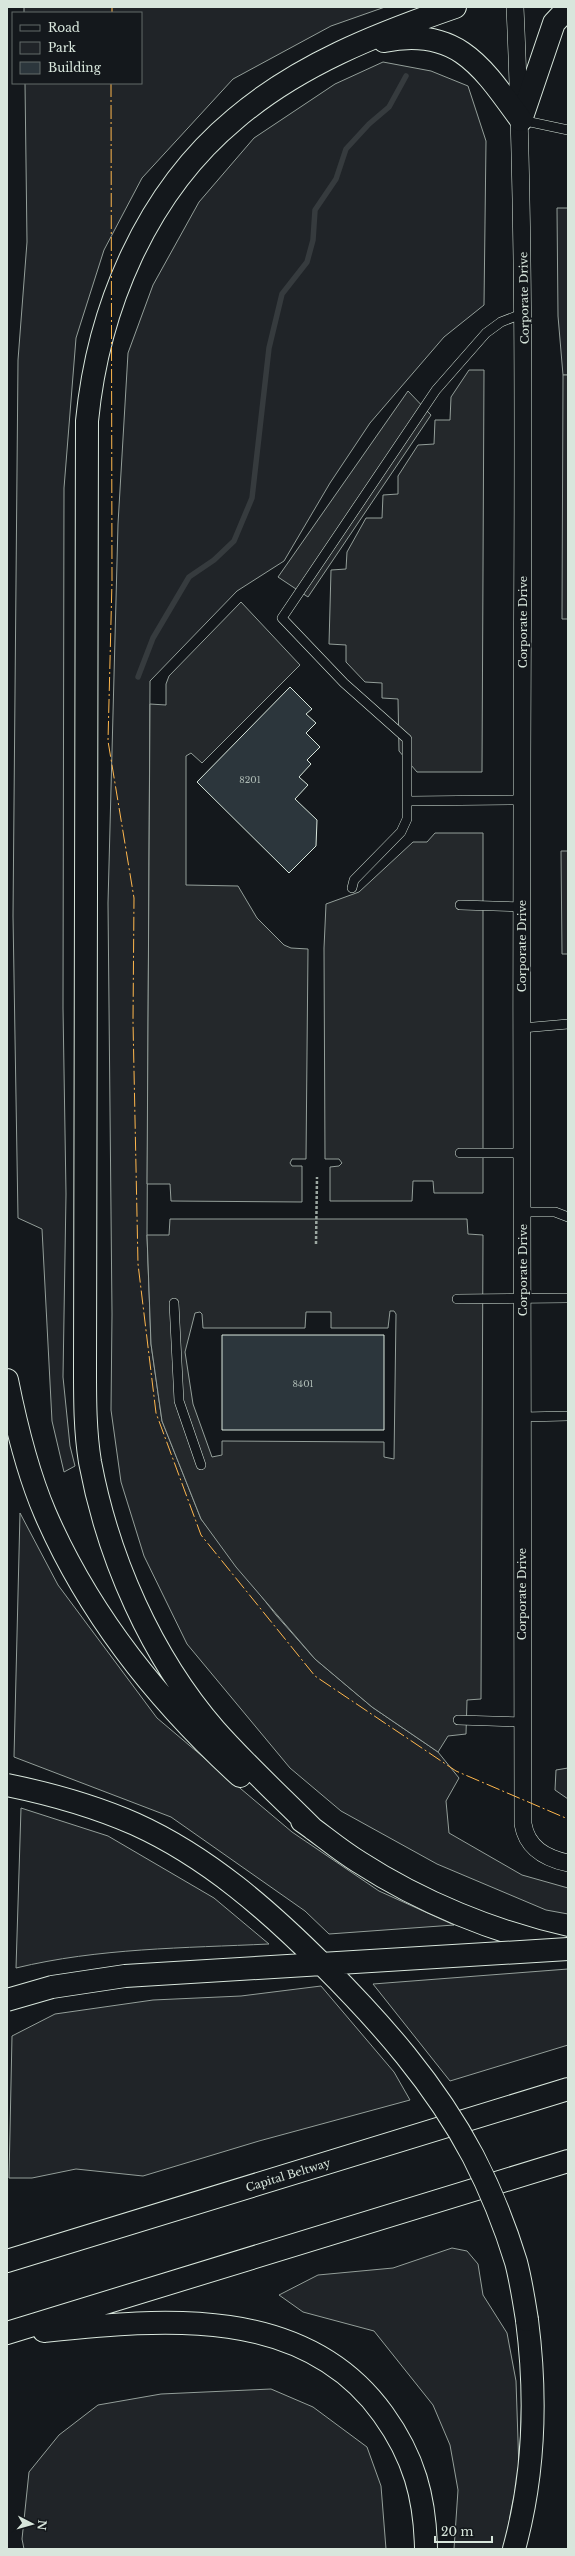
<svg xmlns="http://www.w3.org/2000/svg" width="575" height="2556" viewBox="0 0 575 2556" font-family="'Libre Baskerville',serif">
	<style>
		.green { fill: #202428; stroke: #939e99 }
		.parking { fill: #24282b; stroke: #939e99; fill-rule: evenodd }
		.lines { fill: none; stroke-linecap: round; stroke-linejoin: round }
		.stream { stroke: #363b3e; stroke-width: 5.5 }
		.building { fill: #2c363c; stroke: #d8e6dc }
		.service-casing { stroke: #d8e6dc; stroke-width: 10 }
		.minor-casing { stroke: #d8e6dc; stroke-width: 18 }
		.secondary-casing { stroke: #d8e6dc; stroke-width: 24 }
		.motorway-casing { stroke: #d8e6dc; stroke-width: 24 }
		.path { stroke: #9da8a2; stroke-width: 2.5; stroke-dasharray: 3 2; stroke-linecap: butt }
		.service { stroke: #14181c; stroke-width: 9 }
		.minor { stroke: #14181c; stroke-width: 17 }
		.secondary { stroke: #14181c; stroke-width: 22 }
		.motorway { stroke: #14181c; stroke-width: 22 }
		.motorway-bridge-casing { stroke: #d8e6dc; stroke-width: 24; stroke-linecap: butt }
		.motorway-bridge { stroke: #14181c; stroke-width: 22 }
		.power { stroke: #ffb74d; stroke-width: 1; stroke-dasharray: 14 3 2 3; stroke-linecap: butt }
		.labels { text-anchor: middle; dominant-baseline: central; stroke-width: 3; stroke-linejoin: round; paint-order: stroke }
		.number-label { font-size: 9px; fill: #adbab4 }
		.street-label { font-size: 11px; fill: #d8e6dc; stroke: #14181c }
	</style>
	<rect width="100%" height="100%" fill="#14181c"/>
	<path class="green" d="M24 7H385L331 26 233 79 142 178 104 250 76 338 64 488 63 1008 66 1194 63 1377 70 1446 75 1466 64 1472 52 1421 42 1229 18 1218 13 916 18 360 27 242 25 83H141V13H24Z
		M383 62 431 71 468 86 486 141 484 305 444 337 370 423 330 483 284 561 237 591 150 681 147 1235 151 1344 162 1421 201 1519 276 1615 315 1659 372 1707 438 1752 459 1778 446 1801 449 1833 522 1875 568 1888V1914L546 1910 437 1864 341 1811 290 1768 187 1644 144 1556 121 1482 111 1410 112 1314 108 903 118 524 128 353 153 285 199 202 254 138 335 84Z
		M557 208H568V375H563L558 316Z
		M20 1513 58 1585 157 1718 292 1832 379 1891 454 1925 329 1934 305 1911 171 1817 14 1757Z
		M568 1768V1799L555 1790 556 1770Z
		M21 1808 108 1836 214 1898 269 1944C185 1948 98 1948 16 1968Z
		M568 1969V2045L450 2081 373 1984Z
		M321 1986 394 2072 410 2100 259 2141 143 2176 76 2169 32 2178H9L12 2036 55 2014 153 2000 241 1996Z
		M452 2248 467 2251 478 2264 483 2295 507 2333 516 2381 519 2470 504 2549H454L458 2490 450 2445 433 2405 374 2331 303 2312 279 2295 318 2275 393 2268Z
		M271 2389 313 2407 367 2447 381 2486 386 2549H24L22 2539 29 2472 59 2435 98 2405 161 2394Z"/>
	<path class="parking" d="M469 370H484L482 772H417L399 751 398 699 382 698V683L365 682 346 662V645L329 644 331 570 346 569 347 552 366 518H382L383 495 398 494V476L418 445 434 444 435 420H450L451 397Z
		M563 375H568V619H562Z
		M408 391 431 415 308 597 278 577Z
		M241 602 300 665 202 763 191 753 186 756V885L238 886 257 918 284 945 291 948 308 949 306 1159H292L290 1163 292 1166H302V1202L171 1201 170 1184H147L150 704 166 705V684L169 676Z
		M435 833H483V1193H434L433 1181H413L412 1201H330V1167L339 1166 342 1163 339 1159H325L324 948 326 904 359 892 413 842H427Z
		M561 851H568V954H562Z
		M170 1219H467L468 1234 483 1235 481 1699 467 1700 466 1734 448 1736 438 1752 372 1707 315 1659 236 1567 201 1519 162 1421 151 1344 147 1235H169ZM390 1311H394L396 1314 394 1459 384 1457V1442L222 1441V1455L212 1457 193 1404 185 1352 195 1313 200 1312 202 1314 203 1328H305L306 1312H331V1328H388Z"/>
	<g class="lines">
		<path class="stream" d="M138 677 153 638 189 577 214 560 234 541 252 498 269 348 282 294 307 262 313 240 315 210 336 179 346 149 369 124 389 107 406 76"/>
	</g>
	<path class="building" d="M290 687 312 709 306 714 316 723 306 733 320 747 307 760 311 764 299 777 308 785 295 799 317 820 316 846 289 873 197 782Z
		M222 1335H384V1430H222Z"/>
	<g class="lines">
		<defs>
			<path id="service" d="M521 120 568 130
				M408 801 522 800
				M352 888 354 880 401 832 407 819V739L344 683 282 618 436 390 486 333 501 322 524 313
				M460 905 522 907
				M522 1028 568 1024
				M460 1153H523
				M523 1212H555L568 1217
				M457 1299 568 1298
				M174 1303 179 1401 201 1465
				M523 1417 568 1416
				M458 1720 522 1722"/>
			<path id="minor" d="M515 7C527 272 522 536 522 801 521 1142 523 1483 523 1824 527 1848 545 1858 568 1863"/>
			<path id="secondary" d="M521 120 554 23 568 8"/>
			<path id="motorway" d="M384 41C458 26 483 68 521 120
				M7 1380C16 1425 27 1471 45 1513 89 1615 159 1702 240 1776
				M302 1821C321 1834 339 1850 359 1862 421 1902 494 1932 566 1948
				M313 1829C280 1796 246 1765 215 1730 151 1656 108 1558 90 1462 85 1431 85 1400 85 1369L87 421C98 308 146 193 235 119 298 65 377 34 455 7
				M7 2261 568 2089
				M44 2331C162 2319 304 2304 383 2414 414 2457 425 2497 426 2549
				M7 2333 568 2161
				M514 2549C535 2473 537 2398 527 2320"/>
		</defs>
		<use href="#service" class="service-casing"/>
		<use href="#minor" class="minor-casing"/>
		<use href="#secondary" class="secondary-casing"/>
		<use href="#motorway" class="motorway-casing"/>
		<path class="path" d="M316 1244 317 1177"/>
		<use href="#service" class="service"/>
		<use href="#minor" class="minor"/>
		<use href="#secondary" class="secondary"/>
		<use href="#motorway" class="motorway"/>
		<defs>
			<path id="motorway-bridge" d="M7 1785C51 1794 94 1806 135 1824 208 1857 269 1911 324 1966 381 2023 435 2084 473 2156 490 2189 505 2226 516 2262 521 2281 524 2301 527 2320
				M7 2000 52 1987 125 1976 568 1949"/>
		</defs>
		<use href="#motorway-bridge" class="motorway-bridge-casing"/>
		<use href="#motorway-bridge" class="motorway-bridge"/>
		<path class="power" d="M112 13V7
			M111 83 112 581 108 741 134 898 133 1022 138 1264 156 1413 201 1535 315 1676 456 1771 568 1819"/>
	</g>
	<g class="labels">
		<g class="number-label">
			<text x="250" y="779">8201</text>
			<text x="303" y="1383">8401</text>
		</g>
		<g class="street-label">
			<text transform="translate(524 298) rotate(-91)">Corporate Drive</text>
			<text transform="translate(523 622) rotate(-90)">Corporate Drive</text>
			<text transform="translate(522 946) rotate(-90)">Corporate Drive</text>
			<text transform="translate(523 1270) rotate(-90)">Corporate Drive</text>
			<text transform="translate(522 1594) rotate(-90)">Corporate Drive</text>
			<text transform="translate(288 2175) rotate(-17)">Capital Beltway</text>
		</g>
	</g>
	<rect width="575" height="2556" fill="none" stroke="#d8e6dc" stroke-width="16"/>
	<rect x="12" y="12" width="130" height="72" fill="#14181c" stroke="#626a69"/>
	<rect x="20" y="25" width="20" height="6" fill="#14181c" stroke="#626a69"/>
	<text x="48" y="32" font-size="12" fill="#d8e6dc">Road</text>
	<rect x="20" y="42" width="20" height="12" fill="#202428" stroke="#626a69"/>
	<text x="48" y="52" font-size="12" fill="#d8e6dc">Park</text>
	<rect x="20" y="62" width="20" height="12" fill="#2c363c" stroke="#626a69"/>
	<text x="48" y="72" font-size="12" fill="#d8e6dc">Building</text>
	<g transform="translate(32 2524) rotate(96)" stroke="#14181c" stroke-width="3" paint-order="stroke">
	<path d="M0-3L7 15L0 10L-7 15Z" fill="#d8e6dc"/>
	<text y="-6" font-size="11" font-weight="bold" text-anchor="middle" fill="#d8e6dc">N</text>
	</g>
	<path d="M435 2536v6h57v-6" fill="none" stroke="#d8e6dc" stroke-width="2"/>
	<text x="441" y="2536" font-size="12" fill="#d8e6dc" stroke="#14181c" stroke-width="3" paint-order="stroke">20 m</text>
</svg>
